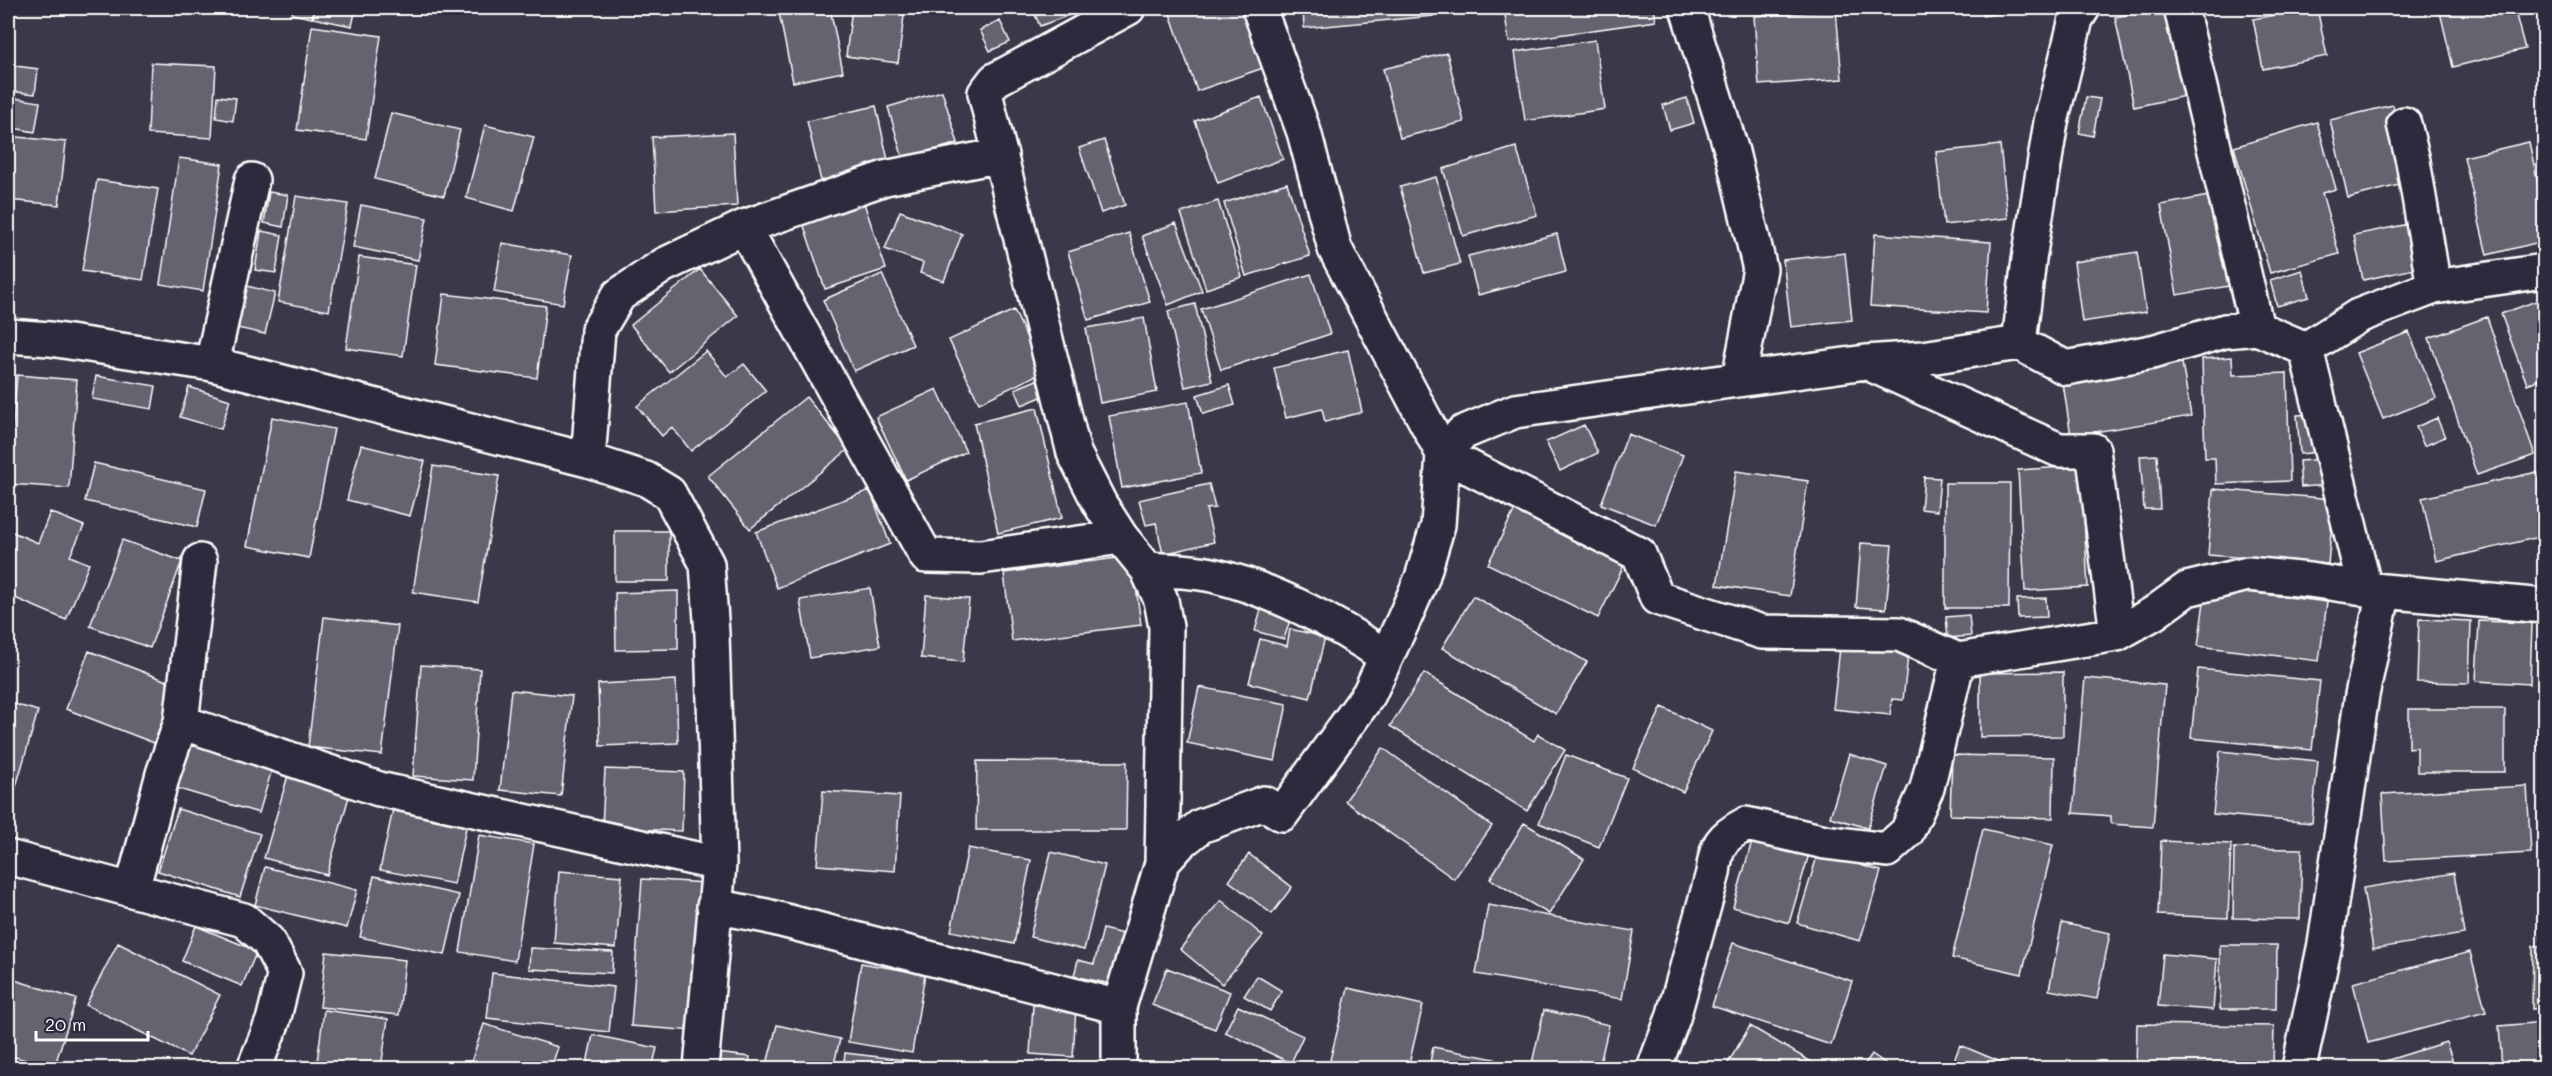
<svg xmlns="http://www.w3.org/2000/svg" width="2552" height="1076" viewBox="0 0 2552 1076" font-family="Mali,sans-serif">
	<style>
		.building { fill: #666270; stroke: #fff; stroke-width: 1.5 }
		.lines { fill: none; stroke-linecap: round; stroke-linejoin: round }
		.minor-casing { stroke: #fff; stroke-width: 38 }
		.minor { stroke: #2f2a3d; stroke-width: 33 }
	</style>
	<rect width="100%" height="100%" fill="#3c3749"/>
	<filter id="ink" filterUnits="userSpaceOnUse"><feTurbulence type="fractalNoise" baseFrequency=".0167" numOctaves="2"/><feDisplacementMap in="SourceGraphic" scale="12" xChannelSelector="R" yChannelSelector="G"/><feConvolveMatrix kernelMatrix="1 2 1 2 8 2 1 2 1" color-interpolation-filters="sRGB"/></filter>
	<g filter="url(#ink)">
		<path class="building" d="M293 8H314L312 18 292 14Z
			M315 8H356L352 26 313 18Z
			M778 8H830L843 72 793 82Z
			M852 8H905L898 63 846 56Z
			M1032 8H1066L1069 15 1040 26Z
			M1168 8H1242L1263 68 1197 91Z
			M1303 8H1432L1433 16 1304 28Z
			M1504 8H1654L1656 21 1509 42Z
			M1981 8H2027L1983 16Z
			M2161 8H2176L2194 94 2134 107 2115 17Z
			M2310 8H2317L2327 56 2263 69 2253 19Z
			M2439 8H2514L2525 49 2453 67Z
			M1836 10 1842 79 1759 85 1754 16Z
			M1000 21 1010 42 990 51 980 30Z
			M312 26 381 36 366 139 297 130Z
			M1595 40 1605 109 1525 121 1515 52Z
			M1447 53 1464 122 1400 138 1383 69Z
			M151 63 216 66 212 138 148 134Z
			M8 65 38 69 35 94 8 91Z
			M942 91 958 143 903 159 888 107Z
			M218 96 236 98 233 121 216 118Z
			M8 97 40 102 35 132 8 127Z
			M1261 97 1283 159 1218 183 1195 121Z
			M2086 97 2100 99 2093 136 2079 133Z
			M1687 98 1694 123 1670 130 1663 105Z
			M2393 105 2411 182 2348 198 2330 120Z
			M876 106 889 165 821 181 807 121Z
			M391 113 460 130 444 196 375 179Z
			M2317 122 2336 189 2322 193 2339 254 2270 273 2234 147Z
			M485 125 534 137 514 211 466 198Z
			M733 133 737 206 656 211 652 137Z
			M8 136 66 142 59 205 8 200Z
			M1104 140 1125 205 1101 213 1079 148Z
			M2529 142 2544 211V241L2487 255 2464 157Z
			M2000 145 2008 218 1944 225 1936 152Z
			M1516 147 1537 215 1463 236 1443 169Z
			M179 158 222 164 203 291 160 284Z
			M1436 177 1460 264 1424 273 1400 187Z
			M97 180 158 189 143 280 82 271Z
			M1287 183 1310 256 1246 276 1224 203Z
			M269 192 288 195 283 227 264 223Z
			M2219 194 2235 285 2177 295 2161 205Z
			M296 196 348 204 329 311 278 302Z
			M862 197 886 269 825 289 801 217Z
			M1218 201 1242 277 1206 289 1181 213Z
			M361 205 427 218 418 260 353 247Z
			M900 211 962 234 944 281 920 273 923 263 885 249Z
			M1176 223 1202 291 1168 305 1142 236Z
			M2414 223 2423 267 2363 280 2354 235Z
			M261 231 282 235 276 273 255 270Z
			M1129 233 1150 302 1088 320 1068 252Z
			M1557 234 1566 272 1478 295 1468 256Z
			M1875 234 1991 242 1986 313 1870 306Z
			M502 243 572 255 563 304 494 292Z
			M2137 252 2146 312 2082 322 2074 262Z
			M1845 253 1852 320 1791 327 1783 260Z
			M359 257 416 265 403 356 346 348Z
			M700 269 738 316 669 372 631 325Z
			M2302 270 2309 297 2277 306 2270 280Z
			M882 274 913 345 854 371 823 300Z
			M1311 274 1330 334 1221 370 1201 309Z
			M247 286 275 293 265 334 237 328Z
			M444 294 546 306 537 378 435 365Z
			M2544 298V378L2527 384 2501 314Z
			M1195 304 1212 381 1185 387 1168 311Z
			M1014 310 1043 372 979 403 949 340Z
			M2487 317 2535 455 2477 475 2429 338Z
			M1144 318 1157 392 1100 403 1086 328Z
			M2409 332 2436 398 2383 419 2356 353Z
			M1348 350 1362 412 1325 422 1322 409 1286 418 1274 368Z
			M706 351 727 377 744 364 766 391 691 451 672 427 662 436 637 406Z
			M2232 357 2233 375 2287 373 2290 481 2216 484 2215 458H2205L2202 359Z
			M2182 363 2191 416 2071 436 2063 383Z
			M17 375 77 380 69 488 8 484Z
			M96 376 156 386 152 409 92 399Z
			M1039 379 1046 395 1022 405 1015 389Z
			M1229 385 1235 405 1203 414 1197 395Z
			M189 387 230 400 221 429 180 417Z
			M937 389 966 452 906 480 876 417Z
			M806 397 849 449 750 529 708 476Z
			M1188 402 1201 473 1122 488 1109 416Z
			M1037 408 1062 518 998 533 974 423Z
			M2315 414 2319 452 2300 454 2297 415Z
			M272 417 334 429 309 558 247 546Z
			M2437 418 2445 437 2424 446 2416 427Z
			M1584 425 1598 453 1560 471 1546 442Z
			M1628 434 1683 455 1656 525 1601 504Z
			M361 445 425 461 410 516 347 500Z
			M2157 455 2160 509H2144L2140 456Z
			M2327 459 2329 485 2301 487 2299 461Z
			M94 463 206 489 197 527 85 501Z
			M433 466 499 476 478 602 413 592Z
			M2081 466 2088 587 2025 591 2018 470Z
			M1736 471 1808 481 1790 596 1717 585Z
			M2537 472 2544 504V536L2436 561 2422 498Z
			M1924 477 1940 478 1937 511 1921 509Z
			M1945 483H2010L2009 608H1945Z
			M1209 484 1215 508 1206 509 1214 542 1163 554 1156 523 1146 525 1139 500Z
			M2213 489 2334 499 2328 564 2208 555Z
			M870 490 890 544 777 588 756 532Z
			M1518 503 1628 557 1598 618 1488 564Z
			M50 512 84 526 70 556 89 564 66 620 8 595V530L38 543Z
			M615 531H669V581H615Z
			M122 540 182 561 150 648 90 626Z
			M1861 543 1892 545 1886 609 1856 607Z
			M1132 556 1141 625 1012 641 1004 573Z
			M2206 587 2327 602 2319 661 2198 646Z
			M870 588 880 646 810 658 800 600Z
			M678 591V649L616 650 615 593Z
			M926 595 969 599 963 662 921 658Z
			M1473 596 1587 662 1556 714 1442 648Z
			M2046 598 2047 617 2018 618 2017 599Z
			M1262 606 1292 614 1284 639 1255 631Z
			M1969 615 1971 636 1948 638 1946 617Z
			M324 617 398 626 382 755 308 747Z
			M2419 619 2471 621 2469 683 2417 682Z
			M2479 621 2532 623 2530 684 2476 681Z
			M1290 629 1325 637 1310 698 1249 683 1260 639 1287 646Z
			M1841 639 1909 647 1903 700 1892 699 1890 715 1833 709Z
			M89 651 177 685 154 743 66 709Z
			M421 665 480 669 473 780 413 776Z
			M2198 669 2320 681 2312 750 2191 738Z
			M2063 672V736L1980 737V673Z
			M1424 673 1534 741 1538 734 1565 750 1527 811 1390 726Z
			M2085 678 2165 685 2153 827 2111 824V816L2073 813Z
			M676 680 678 743 600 746 598 684Z
			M1199 687 1287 704 1275 761 1187 743Z
			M511 690 572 696 561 796 500 790Z
			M8 702 38 711 8 814Z
			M1662 707 1712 731 1683 792 1633 768Z
			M2409 709H2505V772H2417V747L2409 748Z
			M186 733 275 759 259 813 169 786Z
			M1383 748 1492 826 1454 879 1345 801Z
			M2220 751 2318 761 2312 823 2213 814Z
			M1849 754 1887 766 1868 828 1830 817Z
			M1566 755 1627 778 1599 847 1539 823Z
			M1952 755 2054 757 2053 818 1950 815Z
			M977 761 1127 762 1126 830H976Z
			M291 765 353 782 327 875 264 858Z
			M605 769 684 772 682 831 602 828Z
			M2527 786 2531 853 2386 861 2382 794Z
			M823 791 900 796 895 871 817 865Z
			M178 809 260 834 240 897 158 871Z
			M393 809 467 823 454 884 380 870Z
			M1524 823 1584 859 1549 914 1490 879Z
			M1983 829 2053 845 2022 974 1952 958Z
			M479 835 534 844 515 961 460 952Z
			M1753 838 1809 854 1789 923 1733 907Z
			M2161 841 2231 844 2228 918 2158 915Z
			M968 848 1031 860 1014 944 951 931Z
			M2234 848 2302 849 2300 919 2233 918Z
			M1051 852 1105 865 1084 950 1030 937Z
			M1818 853 1881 871 1860 941 1797 923Z
			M1249 854 1292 887 1272 914 1229 881Z
			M265 867 357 890 347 928 255 905Z
			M559 871 622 876 616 948 554 943Z
			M2454 873 2464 934 2373 949 2363 888Z
			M2539 875H2544V938L2541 939Z
			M374 876 459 895 445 955 360 937Z
			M642 879 706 883 695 1031 631 1026Z
			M1221 900 1263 936 1222 984 1180 949Z
			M1488 905 1634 931 1622 999 1476 974Z
			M2062 923 2110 933 2097 999 2049 990Z
			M196 926 257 951 242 986 182 961Z
			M1103 929 1123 934 1111 984 1074 976 1078 960 1094 964Z
			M118 943 220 995 189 1056 86 1005Z
			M1733 943 1852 981 1831 1045 1712 1006Z
			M2220 945H2277L2276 1009H2220Z
			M2533 946H2544V1009H2532Z
			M530 948 613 952 612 973 529 969Z
			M326 952 405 960 399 1015 320 1007Z
			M2470 952 2486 1012 2368 1043 2353 983Z
			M2163 954 2217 959 2213 1010 2158 1006Z
			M861 963 925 974 912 1053 848 1042Z
			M1167 968 1230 992 1215 1029 1152 1005Z
			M492 973 614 987 609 1032 487 1018Z
			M1257 976 1282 991 1270 1011 1244 996Z
			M8 978 76 999 54 1068 8 1055Z
			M1348 988 1423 1005 1408 1068H1328Z
			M1033 1005 1076 1007 1073 1057 1030 1054Z
			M1238 1006 1303 1036 1291 1063 1225 1032Z
			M324 1010 388 1019 381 1068 317 1062Z
			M1544 1010 1609 1025 1599 1068H1531Z
			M2544 1022V1068H2502L2499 1026Z
			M484 1024 558 1047 551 1068H469Z
			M2137 1024 2274 1026 2273 1068H2136Z
			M777 1025 840 1039 833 1068H766Z
			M1750 1026 1815 1064 1812 1068H1725Z
			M593 1035 657 1048 652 1068H586Z
			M2446 1042 2455 1068H2363Z
			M1960 1045 2015 1068H1951Z
			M1433 1047 1495 1059 1493 1068H1429Z
			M716 1053 750 1057 748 1068H714Z
			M845 1053 930 1063 929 1068H843Z
			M1872 1054 1892 1068H1862Z
			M301 1060 327 1068H298Z
			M1034 1064 1102 1066V1068H1033Z"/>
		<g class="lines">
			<defs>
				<path id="minor" d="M1687 8 1732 152 1760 269 1739 379
					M2181 8 2257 328
					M2404 124 2413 161 2434 287
					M744 227 926 556 981 557 1121 537
					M8 336 50 339 212 364 588 460 646 479 669 493 707 564 712 634 719 864 701 1068
					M2019 343 2066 368 2152 352 2225 331 2257 328 2306 349 2358 316 2434 287 2544 271
					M2306 349 2365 589
					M212 364 252 180
					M1870 364 2059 450H2093L2117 633
					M1443 454 1639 554 1657 598 1762 632 1899 634 1958 660 2117 634 2154 613 2187 589 2248 574 2309 580 2384 591 2544 606
					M1443 454 1462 433 1515 411 1866 362 1923 358 2019 343 2029 259 2051 122 2076 19 2083 8
					M588 460 598 330 619 295 664 265 744 227 885 178 1001 155
					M1147 569C1169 571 1194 570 1216 576 1274 590 1337 623 1386 657
					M181 722 379 789 719 864
					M8 857 244 920 268 941 285 973 273 1021 254 1068
					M1162 863 1181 842 1201 826 1264 803 1282 814 1369 694 1404 619 1422 578 1438 525 1443 454 1335 249 1304 132 1259 8
					M132 890 163 774 181 722 200 561
					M714 906 766 916 1119 1007
					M1119 1068V1007L1162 863 1166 627 1161 600 1147 569 1121 537 1100 504 1074 453 985 93 995 80 1128 8
					M1654 1068 1673 1018 1713 873C1716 845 1721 837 1746 824L1825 842 1887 850 1907 832 1927 788 1958 660
					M2299 1068 2325 944 2362 695 2384 591"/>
			</defs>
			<use href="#minor" class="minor-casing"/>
			<use href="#minor" class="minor"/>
		</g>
	</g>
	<rect width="2552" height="1076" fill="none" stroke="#2f2a3d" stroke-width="30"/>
	<rect x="15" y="15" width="2522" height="1046" fill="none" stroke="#fff" stroke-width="2" filter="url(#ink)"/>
	<path d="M36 1031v9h112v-9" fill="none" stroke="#ffffff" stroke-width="3"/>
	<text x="45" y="1031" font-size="18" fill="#ffffff" stroke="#2f2a3d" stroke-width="4.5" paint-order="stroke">20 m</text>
</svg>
